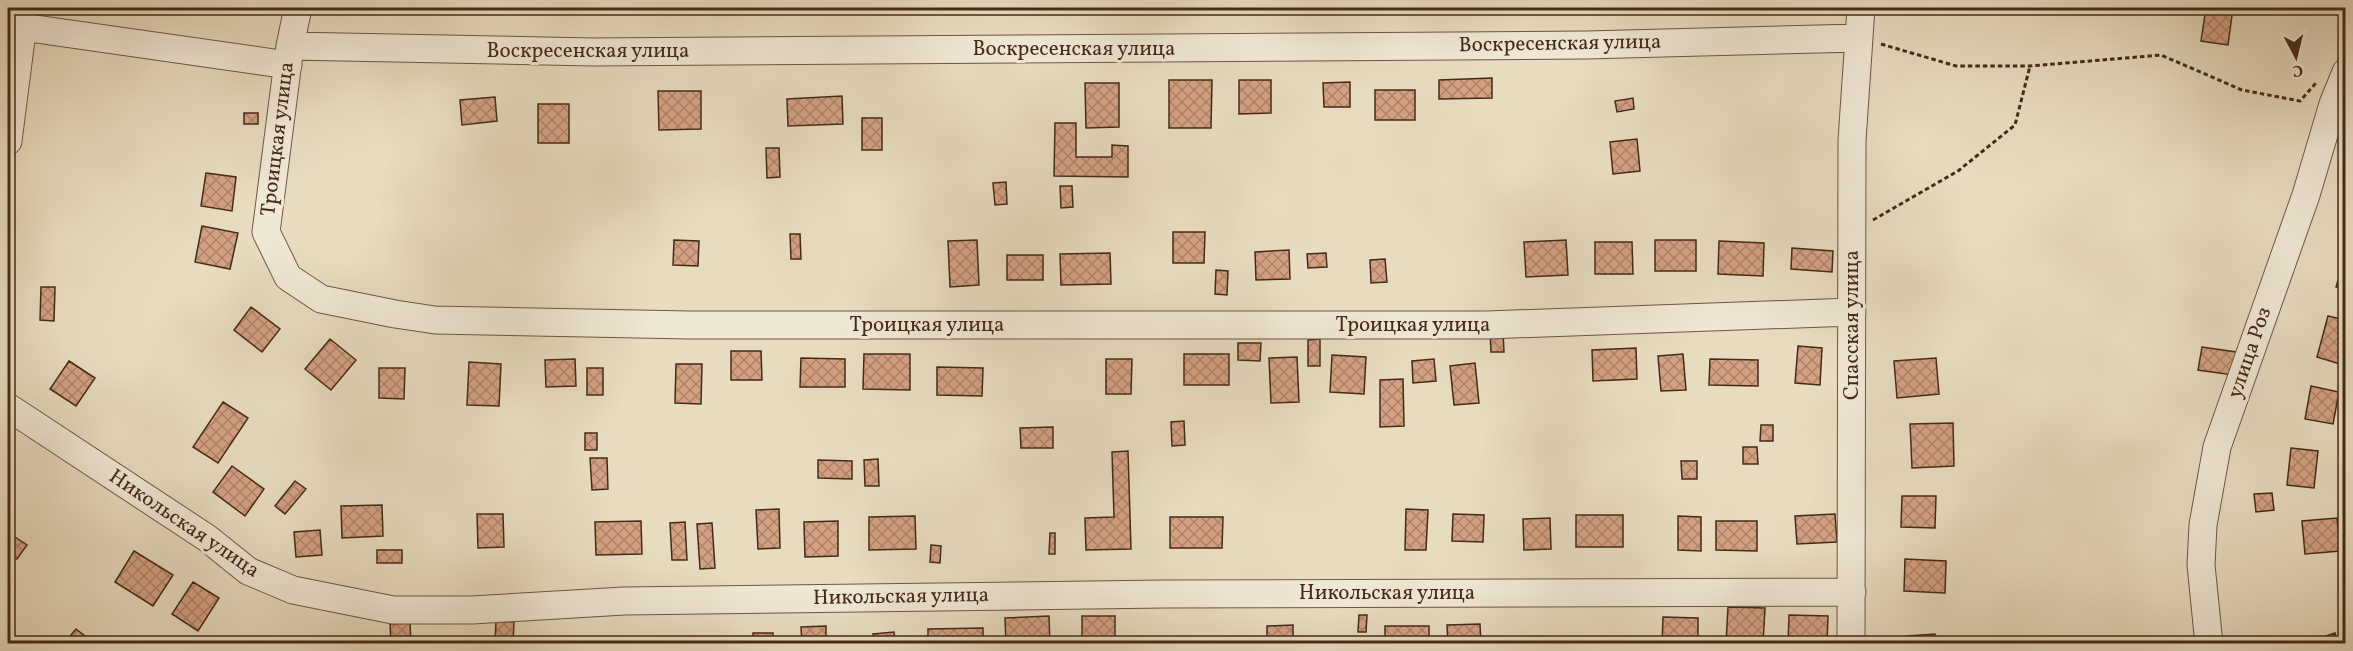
<svg xmlns="http://www.w3.org/2000/svg" width="2353" height="651" viewBox="0 0 2353 651" font-family="Vollkorn,serif">
	<style>
		.building { fill: url(#building-cross-hatch); stroke: #452a18; stroke-width: 1.5 }
		.lines { fill: none; stroke-linecap: round; stroke-linejoin: round }
		.minor-casing { stroke: #6e5642; stroke-width: 29 }
		.path { stroke: #452a18; stroke-width: 3; stroke-dasharray: 4.5 3; stroke-linecap: butt }
		.minor { stroke: #f0e8d6; stroke-width: 27 }
		.labels { text-anchor: middle; dominant-baseline: central; stroke-width: 6; stroke-linejoin: round; paint-order: stroke }
		.street-label { font-size: 21px; fill: #452a18; stroke: #f0e8d6 }
	</style>
	<defs>
		<pattern id="building-cross-hatch" width="8" height="8" patternUnits="userSpaceOnUse" patternTransform="scale(1.5)"><rect width="8" height="8" fill="#d4a183"/><path d="M0 0l8 8M0 8l8-8" fill="none" stroke="#ae836a"/></pattern>
	</defs>
	<rect width="100%" height="100%" fill="#e8dcc0"/>
	<filter id="stains"><feTurbulence type="fractalNoise" baseFrequency=".00333" numOctaves="4"/><feColorMatrix values="0 0 0 0 .2 0 0 0 0 .09 0 0 0 0 .02 0 0 0 .5 -.17"/></filter>
	<radialGradient id="worn" r=".72"><stop offset=".6" stop-color="#630" stop-opacity="0"/><stop offset="1" stop-color="#630" stop-opacity=".3"/></radialGradient>
	<path class="building" d="M736 8H773V10L736 9Z
		M1008 8H1044V10Z
		M1177 8H1206V12L1177 11Z
		M1263 8H1295V12L1263 11Z
		M1313 8H1357V9L1313 10Z
		M2206 8H2233L2228 45 2201 41Z
		M1492 78V98L1439 99V80Z
		M1169 80H1212L1211 128H1169Z
		M1239 80H1271V113L1239 114Z
		M1350 82V107H1324L1323 83Z
		M1085 83H1119V127L1086 128Z
		M1375 90H1415V120H1375Z
		M658 91H701V129L659 130Z
		M842 96 843 124 788 126 787 99Z
		M495 97 497 121 462 125 460 100Z
		M1633 98 1634 109 1617 112 1615 101Z
		M538 104H569V143H538Z
		M244 113H258V124H244Z
		M862 118H882V150H862Z
		M1055 123H1076V157H1112V145L1128 146V177L1054 176Z
		M1637 139 1640 171 1613 174 1610 142Z
		M766 148H779L780 177 767 178Z
		M206 173 236 177 232 211 201 206Z
		M1006 182 1007 204 995 205 993 183Z
		M1060 186H1072L1073 207 1061 208Z
		M202 226 238 233 230 269 195 262Z
		M1173 232H1205L1204 263H1173Z
		M790 234H800L801 259H791Z
		M674 240 699 241 698 266 673 265Z
		M977 240 979 285 950 287 948 241Z
		M1566 240 1568 275 1526 277 1524 242Z
		M1655 240H1696V271H1655Z
		M1719 241 1764 243 1763 276 1718 274Z
		M1595 242H1632L1633 274H1595Z
		M1792 248 1833 251 1832 272 1791 269Z
		M1289 250 1290 279 1256 280 1255 252Z
		M1110 253 1111 284 1061 285 1060 254Z
		M1326 253 1327 267 1308 268 1307 254Z
		M2346 254V289L2336 287Z
		M1007 255H1043V280H1007Z
		M1385 259 1387 282 1371 283 1370 260Z
		M1216 270 1228 271 1227 295 1215 294Z
		M41 287H55L54 321 40 320Z
		M251 307 280 329 262 352 234 330Z
		M2328 316 2346 320V342L2340 364 2317 357Z
		M1490 331H1503L1504 352H1491Z
		M330 339 356 360 331 390 305 369Z
		M1320 339V366H1308V340Z
		M1238 343H1261L1260 361 1238 360Z
		M1798 346 1822 348 1820 385 1795 383Z
		M2202 347 2236 352 2233 375 2198 370Z
		M1636 348 1637 379 1593 381 1592 350Z
		M731 351H761L762 380H731Z
		M864 354H910V390L863 389Z
		M1184 354H1229V385H1184Z
		M1683 354 1686 390 1661 391 1658 356Z
		M1332 355 1366 357 1364 394 1330 392Z
		M1297 357 1299 402 1271 403 1269 358Z
		M801 358 845 359V387H800Z
		M1936 358 1939 394 1897 398 1894 361Z
		M575 359 576 386 546 387 545 360Z
		M1106 359H1132L1131 394H1106Z
		M1434 359 1436 381 1413 383 1412 361Z
		M1710 359 1758 360V386L1709 385Z
		M69 361 95 378 76 406 50 389Z
		M469 362 501 364 499 406 467 405Z
		M1475 363 1479 403 1454 405 1450 366Z
		M676 364H702L701 404 675 403Z
		M937 367 983 368 982 396 937 395Z
		M379 368H405L404 399 379 398Z
		M587 368H603V395H587Z
		M1403 379 1404 426 1380 427V380Z
		M2311 386 2339 392 2333 424 2305 419Z
		M223 402 248 418 218 463 193 447Z
		M1184 421 1185 445 1172 446 1171 422Z
		M1953 423 1954 466 1912 468 1910 424Z
		M1761 425H1773V441H1760Z
		M1053 427V448H1021L1020 428Z
		M585 433H597V450H585Z
		M1743 447H1757L1758 464H1743Z
		M2291 448 2318 451 2314 488 2287 485Z
		M1128 451 1131 549 1086 550 1085 518 1114 517 1112 452Z
		M590 458H607L608 489 592 490Z
		M878 459 879 486H865L864 460Z
		M818 460 852 461V479L818 478Z
		M1681 461H1697V479H1682Z
		M232 466 264 489 245 516 213 492Z
		M295 481 306 489 285 514 275 506Z
		M2272 493 2274 510 2256 512 2254 494Z
		M1902 496H1936L1935 528 1901 527Z
		M382 505 383 536 342 538 341 506Z
		M779 509 780 548 758 549 756 510Z
		M1406 509 1428 510 1426 550H1405Z
		M477 514H503L504 547 478 548Z
		M1453 514 1484 515 1483 542 1452 541Z
		M1835 514 1837 542 1797 544 1795 516Z
		M1576 515H1623V547H1576Z
		M915 516 916 549 869 550V517Z
		M1678 516 1701 517V551L1678 550Z
		M1170 517H1223L1222 548H1170Z
		M1550 518 1551 549 1524 550 1523 519Z
		M2337 518 2340 551 2305 554 2302 521Z
		M641 521 642 554 596 555 595 522Z
		M838 521V556L805 557 804 522Z
		M1716 521H1757V551L1716 550Z
		M685 522 687 560H672L670 523Z
		M712 523 715 568 700 569 697 524Z
		M320 530 322 555 296 557 294 532Z
		M1050 533H1055V554H1049Z
		M12 535 27 545 17 559 8 552V542Z
		M931 545 941 546 940 563 930 562Z
		M377 550H402V563H377Z
		M134 551 173 575 153 606 115 582Z
		M1905 559 1946 561 1945 593 1904 591Z
		M193 582 219 598 198 631 172 614Z
		M1728 607 1765 608 1763 644H1726Z
		M1359 615H1367L1366 632H1358Z
		M1789 615 1828 616 1827 644 1788 643Z
		M1049 616 1050 644H1006L1005 618Z
		M1082 616H1115V644H1082Z
		M1663 617 1698 618V644H1662Z
		M496 621 514 622 513 644H495Z
		M410 623 411 644H391L390 624Z
		M1480 624 1481 644H1448L1447 625Z
		M1293 625V644H1267V626Z
		M826 626V644H802L801 627Z
		M1385 626H1429V644H1385Z
		M983 628V644H928V629Z
		M76 629 94 643V644H69L66 641Z
		M894 632 895 644H874L873 634Z
		M753 633H773V644H753Z
		M2335 633 2338 644H2302Z
		M1935 634V644H1907V636Z"/>
	<g class="lines">
		<defs>
			<path id="minor" d="M298 8 290 46 266 232 288 277 321 299 395 314 435 320 690 325H1487L1852 312
				M8 25 288 65
				M290 46 593 52 1586 45 1858 38
				M8 141 25 8
				M8 407 207 538 248 571 293 590 393 610H472L624 601 1164 594 1852 592
				M1851 644 1852 140 1861 8
				M2209 644 2201 565 2203 525 2217 447 2306 195 2333 104 2346 72"/>
		</defs>
		<use href="#minor" class="minor-casing"/>
		<path class="path" d="M1881 44 1956 66H2030L2161 55 2242 90 2300 101 2316 83
			M1873 220 1958 171 2015 125 2030 66"/>
		<use href="#minor" class="minor"/>
	</g>
	<g class="labels">
		<g class="street-label">
			<text transform="translate(1560 44) rotate(-1)">Воскресенская улица</text>
			<text x="1074" y="49">Воскресенская улица</text>
			<text x="588" y="51">Воскресенская улица</text>
			<text transform="translate(278 139) rotate(-83)">Троицкая улица</text>
			<text x="927" y="325">Троицкая улица</text>
			<text x="1413" y="325">Троицкая улица</text>
			<text transform="translate(1852 325) rotate(-90)">Спасская улица</text>
			<text transform="translate(2250 353) rotate(-71)">улица Роз</text>
			<text transform="translate(184 524) rotate(34)">Никольская улица</text>
			<text x="1387" y="593">Никольская улица</text>
			<text transform="translate(901 597) rotate(-1)">Никольская улица</text>
		</g>
	</g>
	<rect width="2353" height="651" fill="none" stroke="#e8dcc0" stroke-width="30"/>
	<rect x="9" y="9" width="2335" height="633" fill="none" stroke="#452a18" stroke-width="3"/>
	<rect x="15" y="15" width="2323" height="621" fill="none" stroke="#452a18" stroke-width="1.5"/>
	<g transform="translate(2296 57) rotate(173)" stroke="#f0e8d6" stroke-width="4.5" paint-order="stroke">
	<path d="M0-4.5L10 22L0 15L-10 22Z" fill="#452a18"/>
	<text y="-9" font-size="16" font-weight="bold" text-anchor="middle" fill="#452a18">С</text>
	</g>
	<rect width="100%" height="100%" filter="url(#stains)"/>
	<rect width="100%" height="100%" fill="url(#worn)"/>
</svg>
